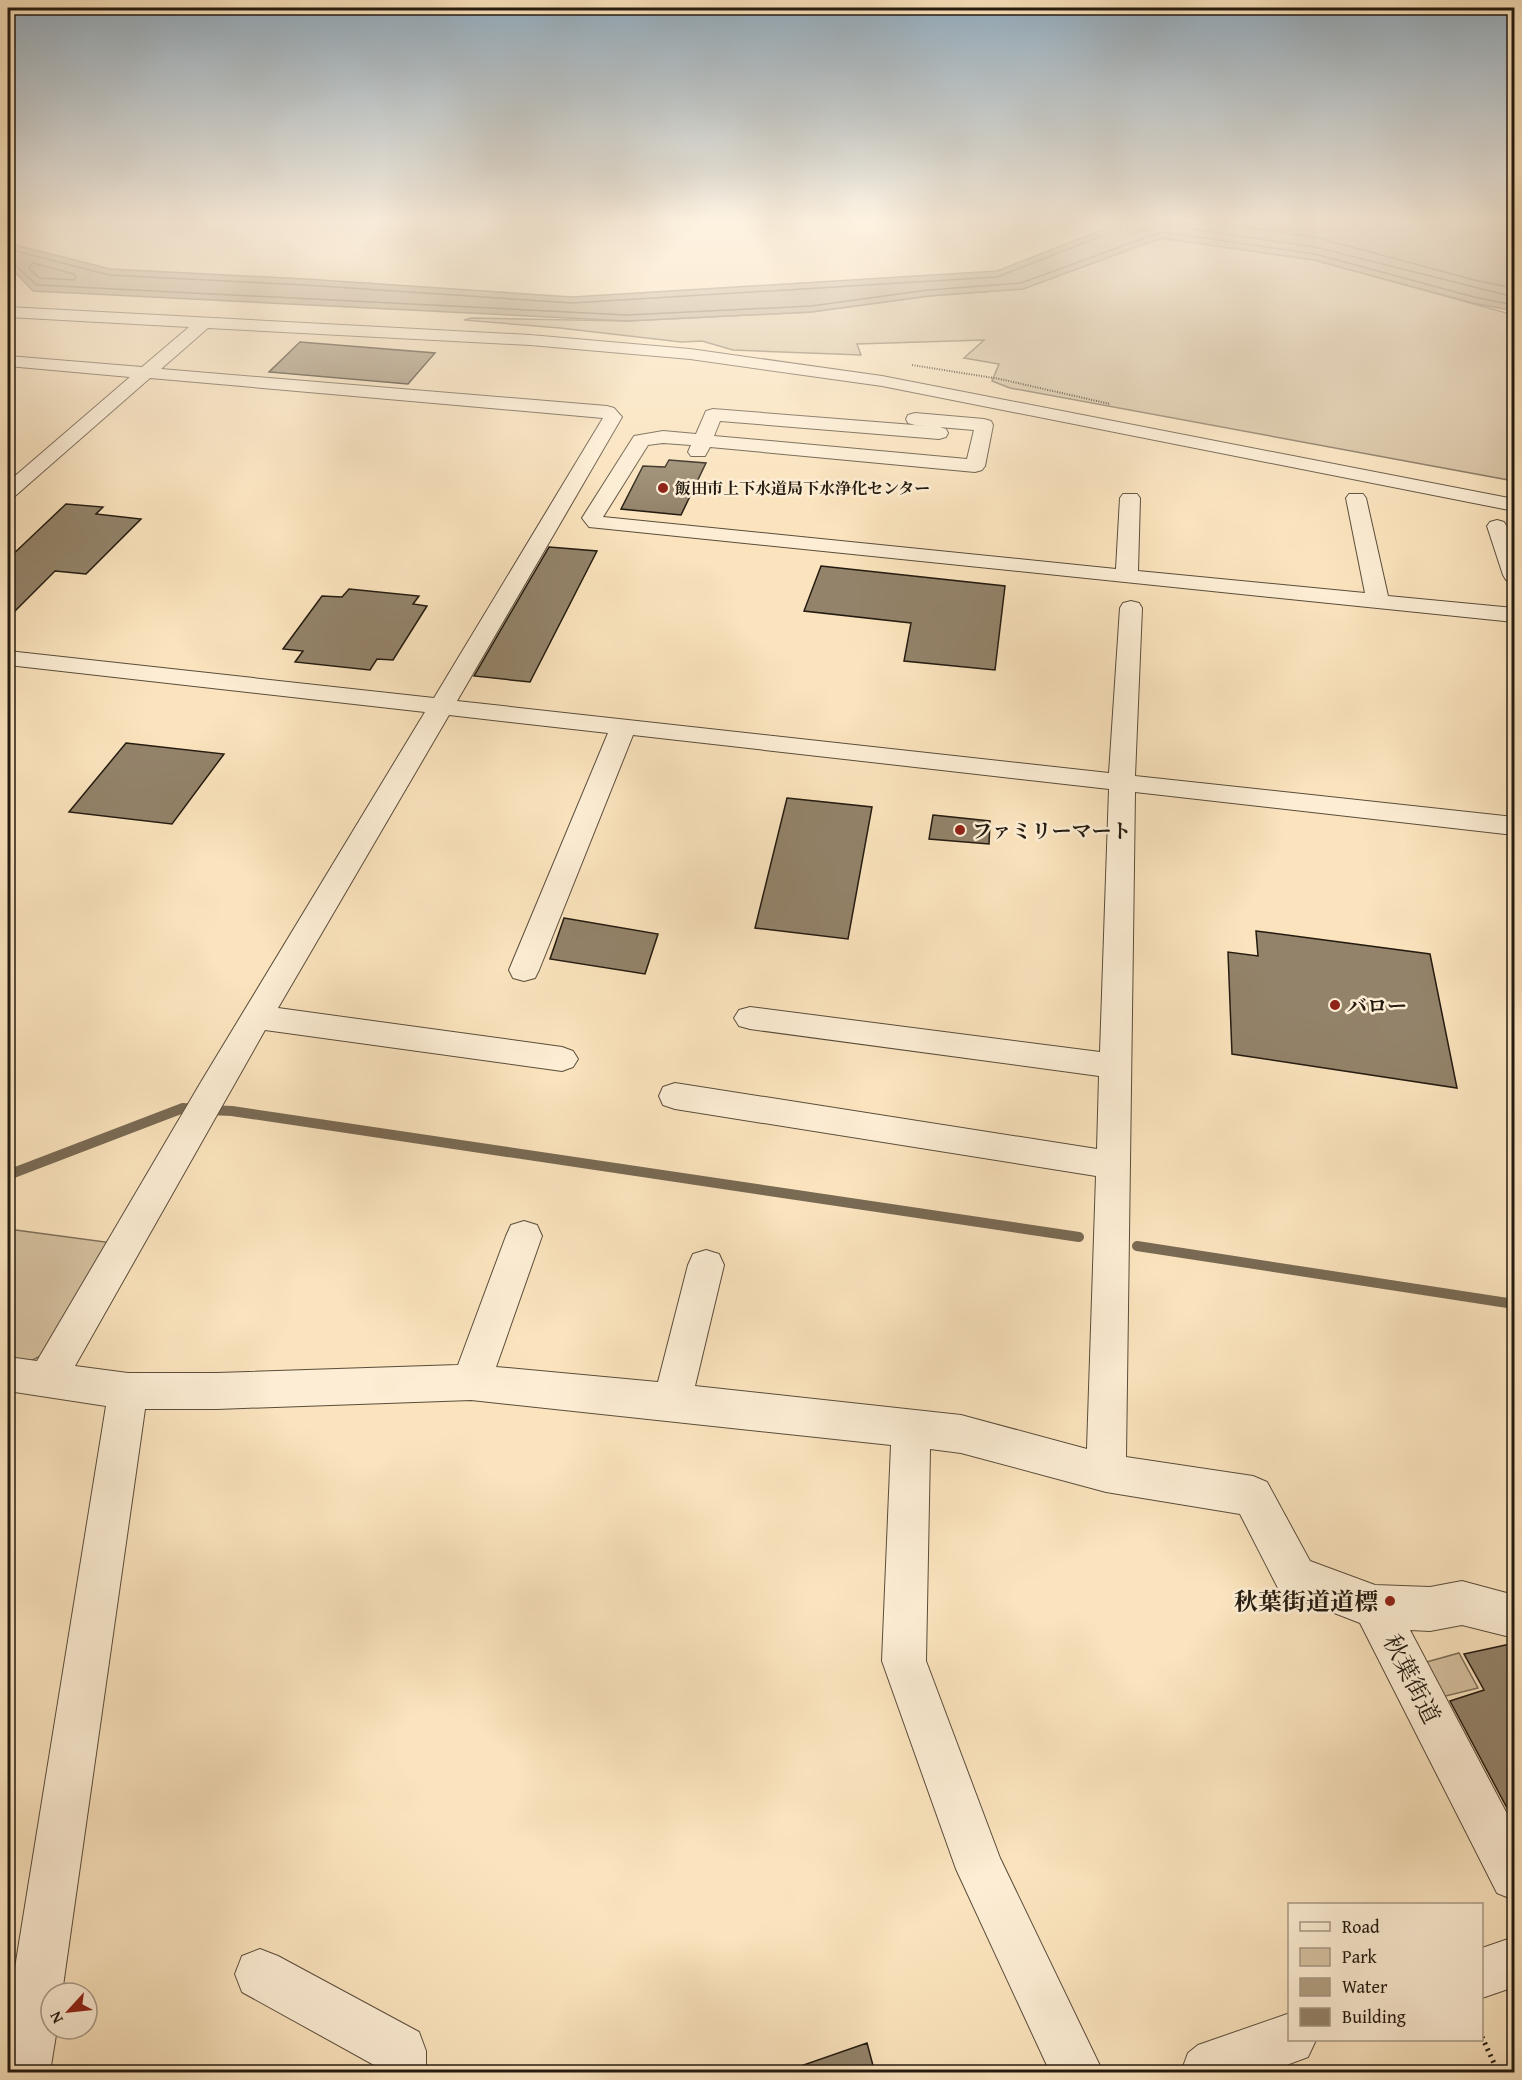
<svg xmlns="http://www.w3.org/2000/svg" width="1522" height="2080" viewBox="0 0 1522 2080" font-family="'Gentium Book Plus','Noto Serif JP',serif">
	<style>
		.green { fill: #d6c1a0; stroke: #7d6e58; stroke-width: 1.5 }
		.water { fill: #b19f82; stroke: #796a54; stroke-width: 1.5 }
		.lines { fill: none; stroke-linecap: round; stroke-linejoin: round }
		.shore { stroke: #6a5d49; stroke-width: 1.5 }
		.stream { stroke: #796a54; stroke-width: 10 }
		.building { fill: #93836a; stroke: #241b10; stroke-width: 1.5 }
		.minor-casing { stroke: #5a4d3b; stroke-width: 2 }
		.path-far1 { stroke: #241b10; stroke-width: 2; stroke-dasharray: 1 1.5; stroke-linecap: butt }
		.path { stroke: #241b10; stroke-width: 5; stroke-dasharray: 2 4.5; stroke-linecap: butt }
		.minor { fill: #fcedd4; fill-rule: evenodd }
		.poi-dot { fill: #8f2418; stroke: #fcedd4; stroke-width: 2 }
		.labels { text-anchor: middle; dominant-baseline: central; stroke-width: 5; stroke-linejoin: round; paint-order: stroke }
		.far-poi-label { font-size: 16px; font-weight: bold; fill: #241b10; stroke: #fcedd4; text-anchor: start }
		.poi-label { font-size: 20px; font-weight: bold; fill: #241b10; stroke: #fcedd4; text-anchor: start }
		.near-poi-label { font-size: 24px; font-weight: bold; fill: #241b10; stroke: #fcedd4; text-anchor: end }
		.near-street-label { font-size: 24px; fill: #241b10; stroke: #fcedd4 }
	</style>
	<rect width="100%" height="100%" fill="#fae3bd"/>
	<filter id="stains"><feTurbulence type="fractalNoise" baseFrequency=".00333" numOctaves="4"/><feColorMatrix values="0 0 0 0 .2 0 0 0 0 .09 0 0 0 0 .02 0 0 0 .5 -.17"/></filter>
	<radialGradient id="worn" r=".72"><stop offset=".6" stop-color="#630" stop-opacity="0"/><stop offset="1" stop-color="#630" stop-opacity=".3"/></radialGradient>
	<path class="green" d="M1160 238 1314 260 1514 315V481L1010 388 992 381 999 364 964 358 984 340 857 344 861 355 733 350 702 341 681 342 560 328 464 320 471 318 627 321 811 312 929 296 1023 289Z
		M8 1229 113 1243 48 1352 29 1362 8 1359Z
		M1459 1653 1478 1688 1442 1697 1423 1663Z"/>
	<path class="water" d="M1107 220H1476L1514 226V311L1473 303 1314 260 1161 238 1023 289 929 296 811 312 627 321 33 291 8 265V243L110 269 306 279 572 297 997 271 1119 223Z"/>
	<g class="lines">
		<path class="shore" d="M1129 220 1127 232 1130 234 1162 225 1315 247 1514 297
			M1197 220 1318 238 1478 281 1514 288
			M8 249 109 275 305 285 572 303 997 277 1117 230 1121 226V220
			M8 262 13 263 37 285 627 315 811 306 928 290 1021 283 1161 232 1315 254 1474 297 1514 305
			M32 263 74 274 76 278 74 280 39 278 29 268Z"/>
		<path class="stream" d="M209 1110 232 1111 1079 1237
			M8 1175 183 1108 196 1109
			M1137 1246 1514 1304"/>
	</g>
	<path class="building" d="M300 342 435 353 408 384 269 372Z
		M669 460 706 463 681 515 621 509 643 466 665 467Z
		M66 504 103 507 96 514 141 519 86 574 55 571 8 618V559Z
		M549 547 597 551 530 682 474 676Z
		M821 566 1005 586 995 670 904 661 911 623 804 611Z
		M349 589 419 596 413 604 427 606 393 660 377 659 370 670 295 662 303 651 283 649 322 596 342 597Z
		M126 743 224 754 172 824 69 812Z
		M787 798 872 807 848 939 755 928Z
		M933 815 990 821 989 844 929 839Z
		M564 918 658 934 645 974 550 959Z
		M1256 931 1430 954 1457 1088 1232 1054 1228 952 1258 956Z
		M1515 1643V1823L1450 1701 1484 1690 1464 1654Z
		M867 2043 875 2073H792V2069Z"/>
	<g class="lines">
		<defs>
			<path id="minor" d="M8 307 530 335 690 349 882 376 1514 499V511L882 386 690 359 530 345 208 328 161 369 607 406 614 408 622 417 457 701 1109 773 1120 608 1123 603 1131 601 1139 603 1142 608 1135 776 1514 817V835L1135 792 1126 1457 1253 1476 1267 1482 1310 1561 1375 1585 1430 1587 1462 1581 1514 1595V1638L1462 1625 1430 1631 1410 1630 1514 1827V1900L1497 1893 1360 1623 1280 1592 1240 1514 1106 1492 961 1453 930 1449 926 1661 1000 1858 1103 2072H1050L956 1869 882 1661 891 1445 471 1400 217 1409H145L62 1993H51V2029H57L50 2072H8V2011L106 1406 8 1391V1357L37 1361 201 1082 425 712 8 665V651L434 698 603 418 150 378 15 496 8 498V482L130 377 8 366V356L142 367 189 327 8 317ZM449 715 608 733 509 970 513 978 524 981 535 978 539 970 633 735 1109 789 1100 1052 750 1007 739 1010 734 1018 739 1026 750 1029 1099 1076 1097 1149 675 1083 663 1087 659 1096 663 1105 675 1109 1096 1176 1087 1449 961 1415 695 1386 724 1265 719 1254 706 1250 693 1254 688 1265 658 1382 496 1367 542 1236 537 1225 524 1221 511 1225 506 1236 458 1365 217 1373H128L75 1366 265 1030 562 1071 573 1067 578 1059 573 1051 562 1047 278 1008Z
				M713 409 939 427 946 429 948 433 946 437 939 439 720 421 714 436 967 459 974 430 915 425 908 423 906 419 908 415 915 413 984 419 991 421 993 425 985 466 982 470 975 472 710 447 705 456H691L688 452 691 445 663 443 648 445 603 517 1116 569 1120 498 1123 494H1137L1140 498 1138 571 1365 593 1346 498 1349 494H1363L1366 498 1388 596 1514 608V622L589 527 582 518 634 436 663 431 696 434 706 411Z
				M1497 520 1504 522C1517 540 1514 561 1514 581L1506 580 1503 575 1487 526 1490 522Z
				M1514 1937V1987L1482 1998V1948Z
				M260 1949 278 1956 419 2032 426 2051V2072H374V2065L242 1992 235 1974 242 1956Z
				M1290 2013V2040H1316L1308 2057 1268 2072H1181L1188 2053 1198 2045Z"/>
		</defs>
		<use href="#minor" class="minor-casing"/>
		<path class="path-far1" d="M912 365 1000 379 1110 404"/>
		<path class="path" d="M1482 2037 1498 2072"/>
		<use href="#minor" class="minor"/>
	</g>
	<linearGradient id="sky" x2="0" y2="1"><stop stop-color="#92acbf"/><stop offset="0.43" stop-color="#fdf2e1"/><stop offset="1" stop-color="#fdf2e1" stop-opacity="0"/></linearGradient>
	<rect width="1522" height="512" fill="url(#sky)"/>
	<g class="poi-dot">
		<circle cx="663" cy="488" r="6"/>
		<circle cx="960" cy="830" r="6"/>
		<circle cx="1335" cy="1005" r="6"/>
		<circle cx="1390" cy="1601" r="6"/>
	</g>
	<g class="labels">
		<g class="far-poi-label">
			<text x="675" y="488">飯田市上下水道局下水浄化センター</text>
		</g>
		<g class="poi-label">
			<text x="972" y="830">ファミリーマート</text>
			<text x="1347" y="1005">バロー</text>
		</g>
		<g class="near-poi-label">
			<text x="1378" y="1601">秋葉街道道標</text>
		</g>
		<g class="near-street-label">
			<text transform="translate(1412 1679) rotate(63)">秋葉街道</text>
		</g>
	</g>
	<rect width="1522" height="2080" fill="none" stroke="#fae3bd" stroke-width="30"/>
	<rect x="9" y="9" width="1504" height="2062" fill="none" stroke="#241b10" stroke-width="3"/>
	<rect x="15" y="15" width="1492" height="2050" fill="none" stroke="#241b10" stroke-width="1.5"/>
	<rect x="1288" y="1903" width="195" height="138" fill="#fcedd4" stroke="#a69986" stroke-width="1.5"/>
	<rect x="1300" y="1922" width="30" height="9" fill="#fcedd4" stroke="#a69986" stroke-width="1.5"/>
	<text x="1342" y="1933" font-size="18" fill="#241b10">Road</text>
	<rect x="1300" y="1948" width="30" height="18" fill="#d6c1a0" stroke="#a69986" stroke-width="1.5"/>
	<text x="1342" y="1963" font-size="18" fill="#241b10">Park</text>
	<rect x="1300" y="1978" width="30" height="18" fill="#b19f82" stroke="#a69986" stroke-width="1.5"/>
	<text x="1342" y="1993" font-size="18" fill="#241b10">Water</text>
	<rect x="1300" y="2008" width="30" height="18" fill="#93836a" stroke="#a69986" stroke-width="1.5"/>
	<text x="1342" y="2023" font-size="18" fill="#241b10">Building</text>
	<g transform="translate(69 2011) rotate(243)"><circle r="28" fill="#fcedd4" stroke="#a69986" stroke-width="1.5"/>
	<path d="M0-4.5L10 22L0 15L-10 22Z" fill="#8f2418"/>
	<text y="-9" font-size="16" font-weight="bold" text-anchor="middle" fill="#241b10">N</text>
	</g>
	<rect width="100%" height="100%" filter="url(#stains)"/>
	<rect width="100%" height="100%" fill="url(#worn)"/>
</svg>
